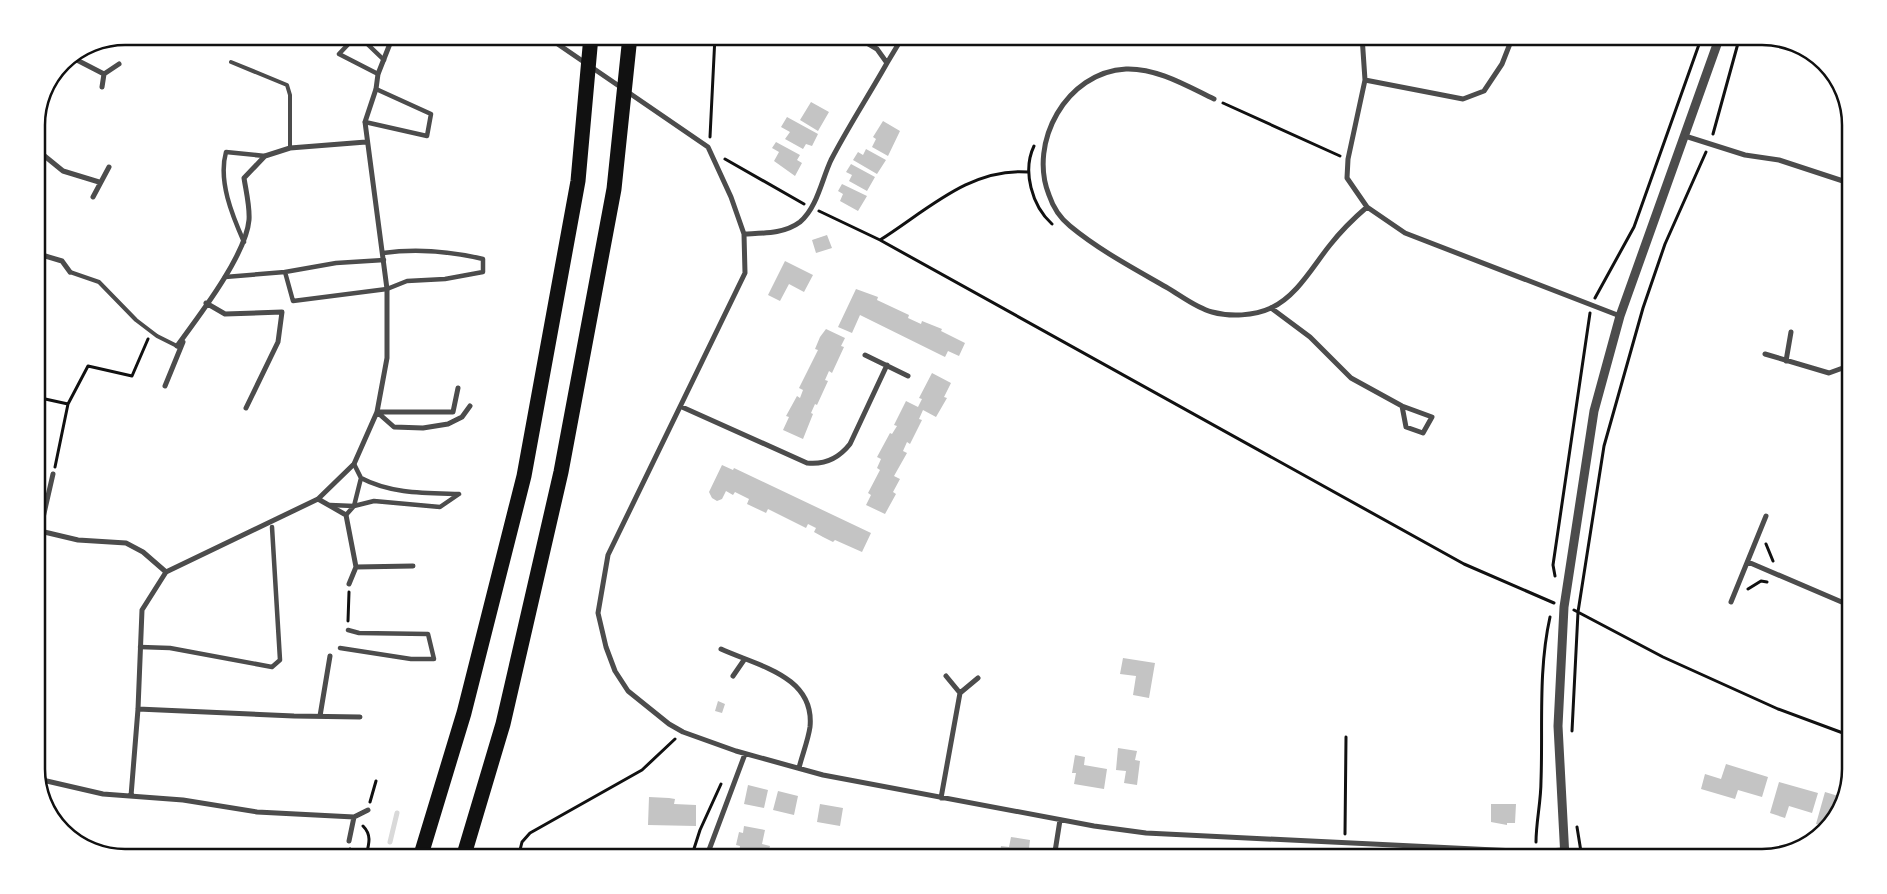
<svg xmlns="http://www.w3.org/2000/svg" width="1887" height="894" viewBox="0 0 1887 894" font-family="'PT Sans',sans-serif">
	<style>
		.lines { fill: none; stroke-linecap: round; stroke-linejoin: round }
		.stream { stroke: #d9d9d9; stroke-width: 5 }
		.building { fill: #c4c4c4 }
		.path { stroke: #111; stroke-width: 3 }
		.service { stroke: #4c4c4c; stroke-width: 4 }
		.pedestrian { stroke: #4c4c4c; stroke-width: 4.5 }
		.minor { stroke: #4c4c4c; stroke-width: 5 }
		.tertiary { stroke: #4c4c4c; stroke-width: 9 }
		.motorway { stroke: #111; stroke-width: 15 }
		.rim { fill: none; stroke: #111; stroke-width: 2.5 }
	</style>
	<rect width="100%" height="100%" fill="#fff"/>
	<g class="lines">
		<path class="stream" d="M390 842 397 813"/>
	</g>
	<path class="building" d="M464 36H479L474 44Z
		M811 102 829 112 818 131 800 120Z
		M787 117 818 134 812 146 806 144 803 149 785 139 790 132 781 127Z
		M883 121 900 131 888 156 872 147 876 139 873 137Z
		M776 142 800 155 797 160 802 163 795 176 774 161 779 152 772 148Z
		M866 149 886 160 877 174 853 160 858 152 863 155Z
		M851 164 875 177 867 191 849 181 852 175 846 172Z
		M842 184 867 196 858 211 840 201 843 194 838 191Z
		M827 235 832 248 816 253 812 240Z
		M785 261 813 275 804 292 789 284 780 301 768 295Z
		M856 289 878 297 877 300 909 315 908 318 921 324 922 321 942 329 941 331 965 343 959 356 948 351 945 357 860 315 852 333 838 327Z
		M826 329 845 338 841 346 844 347 832 373 829 371 825 380 828 381 817 405 815 404 811 413 813 414 803 439 783 430 789 417 786 416 797 396 800 398 803 390 799 388 818 350 815 349 820 337Z
		M932 373 951 383 944 397 947 398 936 417 923 410 919 419 922 420 910 444 907 442 903 451 907 453 894 476 900 479 893 492 896 494 885 514 866 505 871 495 868 493 880 470 877 468 881 459 877 457 890 433 892 434 897 426 894 425 906 401 918 407 922 399 919 398Z
		M722 465 733 470 734 468 871 533 862 552 835 540 833 542 823 537 814 532 816 528 808 524 806 528 768 509 766 513 747 504 749 499 735 492 733 495 726 491 722 499 717 501 712 498 709 492Z
		M1123 658 1155 663 1149 698 1133 695 1136 676 1120 674Z
		M718 701 725 704 722 713 715 711Z
		M1118 748 1137 751 1135 760 1140 761 1137 785 1124 783 1126 771 1116 770Z
		M1075 755 1085 757 1084 765 1107 769 1104 789 1074 784 1076 773H1072Z
		M1726 764 1768 777 1762 797 1738 790 1735 799 1701 789 1705 774 1721 779Z
		M1779 782 1818 793 1812 813 1789 806 1785 818 1770 813Z
		M748 785 768 790 764 808 744 804Z
		M778 791 798 796 794 815 773 810Z
		M1825 792 1845 798 1844 803 1825 827 1816 824Z
		M649 797 669 798 675 799 674 804 696 805V826L648 825Z
		M820 804 843 808 840 826 817 822Z
		M1491 804H1516L1515 823H1507V825L1491 822Z
		M744 826 765 830 762 844 770 846 767 858 739 853 740 846 736 845 739 832 743 833Z
		M1011 837 1030 840 1028 858H1007V856L1000 855 1001 846 1009 847Z
		M1101 854 1119 857V858H1101Z"/>
	<g class="lines">
		<path class="path" d="M1223 103 1340 156
			M1713 134 1740 36
			M710 137 715 36
			M1034 146C1022 171 1032 206 1052 224
			M725 159 804 204
			M819 211 880 240 1464 564 1554 603
			M880 240C925 212 970 167 1028 172
			M1595 298 1634 227 1702 36
			M36 397 68 404
			M55 467 68 404 88 366 132 376 148 339
			M1766 544 1773 561
			M1555 576 1553 565 1590 313
			M1748 589 1761 581 1767 582
			M1574 610 1663 657 1778 709 1851 736
			M348 621 349 592
			M1572 731 1578 612 1604 446 1643 308 1665 244 1706 152
			M370 802 376 781
			M1577 827 1582 858
			M1345 834 1346 737
			M1536 842C1536 822 1541 802 1541 781 1543 727 1538 671 1550 617
			M350 849 352 858
			M362 858 366 856C369 844 372 835 363 826
			M518 858 522 842 530 833 642 770 675 739
			M691 858 700 830 721 784"/>
		<path class="service" d="M231 62 287 85 290 95V148
			M70 272 99 282 136 320 157 336 177 346"/>
		<path class="pedestrian" d="M356 36 339 54 378 74
			M359 36 384 60
			M365 122 427 136 431 114 376 89
			M244 242C232 215 218 181 226 152L265 156
			M383 253C418 248 449 251 483 259V272L445 279 407 281 387 289 293 301 285 272 336 263 384 260
			M225 277 285 272
			M330 505 354 506 374 501 440 507 459 494C426 493 391 494 361 478
			M346 515 354 506 361 478 354 464
			M140 647 170 648 272 667 280 660 272 527
			M340 648 411 659H434L428 634 359 633 348 630"/>
		<path class="minor" d="M546 36 708 147 731 197 744 234 745 273 608 555 598 613 606 647 615 671 628 691 669 724 683 732 736 751 823 775 1094 826 1146 833 1535 852 1563 850
			M1362 36 1365 80 1348 159 1347 178 1367 207 1405 233 1620 316
			M71 57 104 74
			M887 63 902 38
			M1365 80 1463 99 1484 91 1502 64 1513 36
			M102 87 104 74 119 64
			M1214 99C1187 86 1157 68 1126 69 1066 72 1028 143 1049 195 1053 207 1060 218 1070 226 1099 250 1133 268 1166 287 1180 295 1196 308 1212 312 1230 317 1254 316 1271 308 1297 296 1313 266 1330 245 1341 231 1353 219 1367 207
			M1685 136 1745 155 1779 160 1843 181 1851 188
			M36 149 63 171 99 182
			M93 197 109 167
			M744 234C763 233 784 234 800 222 817 208 822 179 831 160 848 127 869 95 887 63L877 49 855 36
			M42 255 62 261 70 272
			M206 303 225 314 282 312 278 342 246 408
			M1271 308 1310 337 1351 378 1402 406 1432 417 1423 433 1406 427 1402 406
			M177 346C199 316 246 255 249 220 250 207 246 191 244 178L265 156 290 148 366 142
			M1765 354 1829 373 1851 365
			M865 355 908 376
			M1786 361 1791 332
			M165 386 183 342
			M682 407 807 463C825 465 839 458 850 444L887 365
			M377 412 394 427 423 428 448 424 462 417 470 406
			M378 412H453L458 388
			M53 474 40 531 78 540 126 543 143 552 166 572
			M318 499 346 515 356 567 413 566
			M1748 562 1851 606
			M39 569 40 531
			M349 584 356 567
			M1731 602 1766 516
			M721 649C758 666 815 676 810 727 808 741 802 755 799 768
			M733 676 744 660
			M946 676 960 693
			M138 709 294 716 360 717
			M320 716 330 656
			M38 779 103 794 183 800 257 812 354 817 368 810
			M131 796 138 709 142 610 166 572 318 499 354 464 377 412 387 358V289L365 122 376 89 378 74 393 36
			M941 798 960 693 978 678
			M349 841 354 817
			M1600 854 1709 858
			M706 858 745 754
			M1054 858 1060 820"/>
		<path class="tertiary" d="M1565 858 1558 726 1564 607 1594 411 1620 316 1720 36"/>
		<path class="motorway" d="M420 858 464 713 524 476 578 181 591 36
			M463 858 503 724 561 472 614 189 630 36"/>
	</g>
	<path d="M0 0H1887V894H0ZM125 45H1762A80 80 0 0 1 1842 125V769A80 80 0 0 1 1762 849H125A80 80 0 0 1 45 769V125A80 80 0 0 1 125 45Z" fill="#fff" fill-rule="evenodd"/>
	<path class="rim" d="M125 45H1762A80 80 0 0 1 1842 125V769A80 80 0 0 1 1762 849H125A80 80 0 0 1 45 769V125A80 80 0 0 1 125 45Z"/>
</svg>
